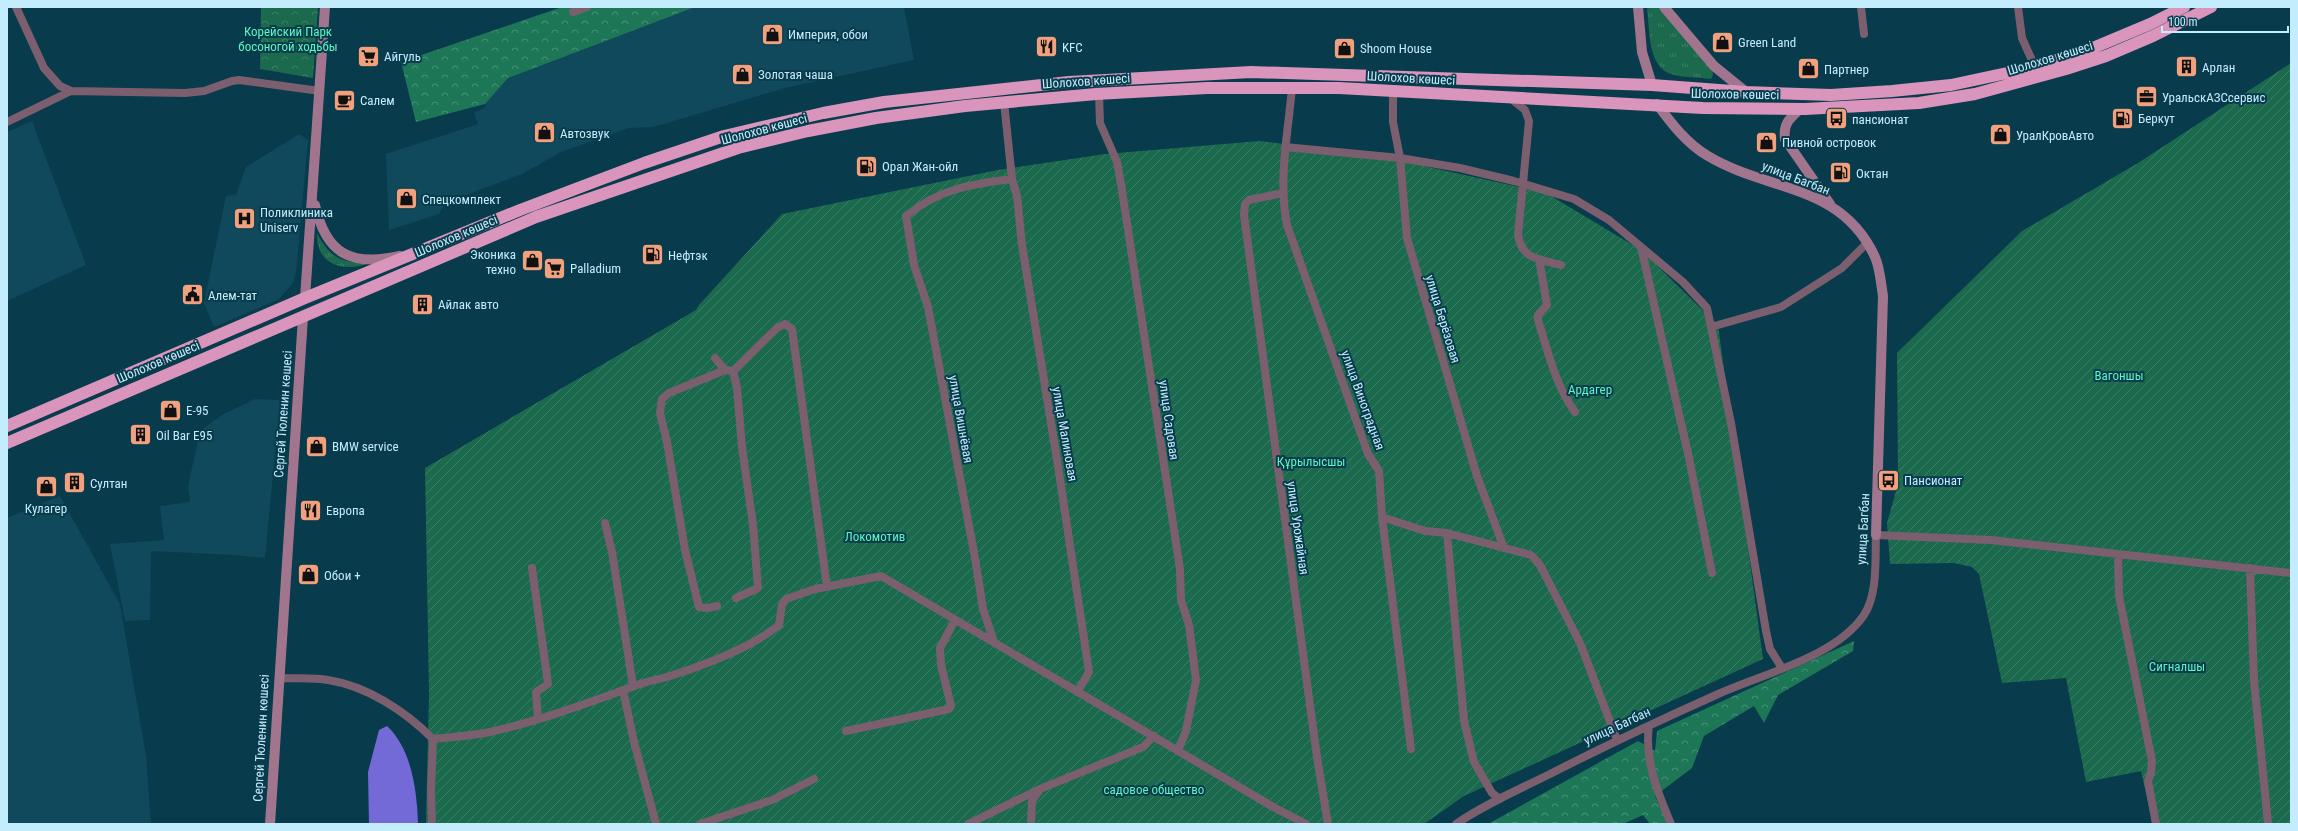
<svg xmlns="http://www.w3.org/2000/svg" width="2298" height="831" viewBox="0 0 2298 831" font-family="'Roboto Condensed',sans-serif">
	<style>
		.built { fill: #10495b }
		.grass { fill: url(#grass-tufts) }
		.forest { fill: url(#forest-crowns) }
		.park { fill: url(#park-crowns) }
		.garden { fill: url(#garden-furrows) }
		.water { fill: #7369d7 }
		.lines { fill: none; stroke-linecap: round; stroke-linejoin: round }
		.street { stroke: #7b5f6e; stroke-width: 8 }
		.secondary { stroke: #a2758e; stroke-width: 10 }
		.highway { stroke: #d995bc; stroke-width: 12 }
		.labels { text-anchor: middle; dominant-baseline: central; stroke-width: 4; stroke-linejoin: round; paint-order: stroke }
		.park-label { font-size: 13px; fill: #5ef7bd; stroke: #083b4c }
		.poi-label { font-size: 13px; fill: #c3ecfc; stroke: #083b4c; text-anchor: start }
		.street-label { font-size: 13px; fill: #c3ecfc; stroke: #083b4c }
	</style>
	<defs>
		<pattern id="grass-tufts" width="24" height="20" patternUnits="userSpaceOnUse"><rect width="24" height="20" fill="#1c6a4e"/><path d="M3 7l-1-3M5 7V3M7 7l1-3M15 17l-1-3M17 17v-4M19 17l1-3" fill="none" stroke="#3b7f68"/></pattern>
		<pattern id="forest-crowns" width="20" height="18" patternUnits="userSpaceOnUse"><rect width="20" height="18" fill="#1d7757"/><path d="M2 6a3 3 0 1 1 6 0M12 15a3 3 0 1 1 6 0" fill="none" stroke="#479178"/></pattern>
		<pattern id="park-crowns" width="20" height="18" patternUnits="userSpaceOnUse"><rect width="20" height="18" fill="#1c6a4e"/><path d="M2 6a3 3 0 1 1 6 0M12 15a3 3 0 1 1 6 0" fill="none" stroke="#3b7f68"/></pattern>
		<pattern id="garden-furrows" width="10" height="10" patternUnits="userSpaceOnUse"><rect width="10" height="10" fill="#1c6a4e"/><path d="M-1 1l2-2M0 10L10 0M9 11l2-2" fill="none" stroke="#3b7f68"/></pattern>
	</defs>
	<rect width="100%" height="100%" fill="#083b4c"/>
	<path class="built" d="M668 7H904L914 60 785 88 653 127 629 128 561 152 522 174 445 203 439 214 389 230 386 154 478 124 474 113 486 107 484 99 513 74Z
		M32 121 86 265 7 301V132Z
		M299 134 308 140 296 273 293 283 279 299 214 327 204 303 226 196 236 195 246 167Z
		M255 399 280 400 265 558 234 555 151 551 150 620 125 621 110 544 164 540 160 506 190 502 188 486 200 431 222 415Z
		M60 496 120 604 146 756 151 824H7V518Z"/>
	<path class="grass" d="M1650 7H1658L1712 69 1713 75 1711 79C1698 77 1683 78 1671 74 1647 66 1650 29 1647 9Z
		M317 233C330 259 344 264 372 262 346 273 316 267 317 233Z"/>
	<path class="forest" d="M562 7H695L508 78 485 104 416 122 401 62Z
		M1854 641 1853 651 1778 695 1764 723 1754 706 1704 736 1692 768 1655 796 1668 824H1650L1643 815 1623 824H1488L1638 741 1655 751 1657 731Z"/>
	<path class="park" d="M261 7H318L313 78 260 69Z"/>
	<path class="garden" d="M2291 63V824H2153L2141 771 2086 782 2066 678 2002 683 1979 574 1972 567 1954 563 1890 564 1887 523 1898 484 1897 353 2022 231 2138 163Z
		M1260 141 1383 157 1546 193 1641 250 1718 325 1763 659 1464 796 1424 824H426L429 694 425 468 696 310 699 305 782 214 998 170 1105 154Z"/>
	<path class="water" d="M387 726C412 749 417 792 418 824H369L368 772 379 730Z"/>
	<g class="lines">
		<path class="street" d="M16 7 44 68 60 86 71 91
			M1861 7 1864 34
			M2018 7 2022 38 2035 67
			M573 12 587 7
			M1292 88C1288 133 1278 180 1287 225L1368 454 1379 471 1382 517 1411 749
			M1393 91V122L1400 158 1407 238 1477 476 1504 548
			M1099 94 1100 123 1117 162 1121 184 1180 569 1181 600 1189 625 1196 680 1186 731 1178 750
			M1510 98 1525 110 1529 121 1518 235C1522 260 1540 259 1561 265
			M1004 102 1012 179 1017 196 1022 245 1058 466 1089 672 1078 691
			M7 122 71 91 185 93 204 91 232 81 239 80 320 91
			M1285 147 1400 158 1460 168 1514 181 1574 199 1609 220 1683 282 1707 308 1731 423 1766 631 1770 649 1782 668
			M1283 193 1249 200 1245 204 1244 215 1317 757 1328 824
			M1641 247 1689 458 1712 573
			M1539 259 1547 305 1538 315V320C1548 351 1555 385 1575 412
			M1711 327 1781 307 1842 268 1866 244
			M715 358 725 370 733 371 777 328 785 324 792 329 827 587
			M733 371 737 388 742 447 753 525 758 588 736 598
			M1382 517 1425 531 1447 533 1531 555 1540 565 1580 643 1617 740
			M605 523 612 552 633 686
			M1447 533 1464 721 1474 762 1492 793 1500 799
			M2118 554 2119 596 2152 761 2151 773 2148 781 2156 824
			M532 568 548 684 536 692 538 719
			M2250 568 2254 681 2268 824
			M717 606 708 608 699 607 685 550 667 442 660 413 662 399 669 393 725 370
			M994 642 983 609 975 558 928 307 914 265 906 216C939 189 971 184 1012 179
			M279 678C294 679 312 677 328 680 367 686 405 711 433 739L431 789 432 824
			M623 690 634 742 656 824
			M1649 726C1644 760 1658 793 1671 824
			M846 731 949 709 951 706 941 665 940 648 955 620
			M433 739C451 737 471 736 490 732 539 721 585 704 632 687 644 682 657 680 670 676 704 665 751 648 779 625L782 605 786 599 815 589 881 576 1275 808 1306 824
			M700 824 772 800 814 779
			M968 824 1040 789 1143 747 1154 736
			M1031 824 1032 801 1040 789
			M1456 824C1485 804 1518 790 1550 774 1605 746 1660 720 1716 695 1761 674 1835 658 1864 615 1878 594 1875 559 1876 535L1991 540 2291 573"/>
		<path class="secondary" d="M1638 7 1642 52 1652 85
			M1664 7 1714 66 1746 92
			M1657 104C1671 123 1687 144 1708 156 1768 192 1841 183 1875 257 1880 268 1881 284 1883 296L1876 535
			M1800 109C1789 119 1783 124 1785 139L1830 204
			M315 205C326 254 351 267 400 256
			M305 298 325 7
			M270 824 303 317"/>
		<path class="highway" d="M7 426 305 298 520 210 644 163 724 136 823 113 884 102 1069 82 1251 72 1652 85 1746 92 1831 95 1892 91 1951 85 2035 67 2088 50 2150 24 2184 7
			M7 443 536 217 738 148 808 131 876 118 965 106 1096 94 1207 88H1339L1703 108 1805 109 1919 103 1975 94 2066 69 2106 56 2153 36 2211 7"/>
	</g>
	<defs>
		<symbol id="shop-square" viewBox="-11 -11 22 22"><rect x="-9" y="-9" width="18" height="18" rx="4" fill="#f1a17d" stroke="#083b4c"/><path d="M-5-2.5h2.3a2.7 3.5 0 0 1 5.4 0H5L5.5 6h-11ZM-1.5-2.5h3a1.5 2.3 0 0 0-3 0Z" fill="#111"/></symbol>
		<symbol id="restaurant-square" viewBox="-11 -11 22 22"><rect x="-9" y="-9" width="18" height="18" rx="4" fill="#f1a17d" stroke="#083b4c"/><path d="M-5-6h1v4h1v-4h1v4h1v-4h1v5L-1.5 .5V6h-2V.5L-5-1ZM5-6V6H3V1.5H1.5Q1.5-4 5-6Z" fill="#111"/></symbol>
		<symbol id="supermarket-square" viewBox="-11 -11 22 22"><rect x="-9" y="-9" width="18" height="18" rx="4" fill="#f1a17d" stroke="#083b4c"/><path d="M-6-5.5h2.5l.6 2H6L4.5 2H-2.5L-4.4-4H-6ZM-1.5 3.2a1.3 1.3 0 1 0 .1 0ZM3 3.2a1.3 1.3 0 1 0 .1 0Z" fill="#111"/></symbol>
		<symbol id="building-square" viewBox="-11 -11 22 22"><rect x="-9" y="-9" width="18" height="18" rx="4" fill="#f1a17d" stroke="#083b4c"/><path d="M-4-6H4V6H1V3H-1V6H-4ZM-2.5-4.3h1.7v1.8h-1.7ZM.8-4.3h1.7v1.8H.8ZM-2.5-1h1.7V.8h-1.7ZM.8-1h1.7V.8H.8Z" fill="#111"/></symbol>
		<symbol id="office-square" viewBox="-11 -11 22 22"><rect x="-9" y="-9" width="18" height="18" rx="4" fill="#f1a17d" stroke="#083b4c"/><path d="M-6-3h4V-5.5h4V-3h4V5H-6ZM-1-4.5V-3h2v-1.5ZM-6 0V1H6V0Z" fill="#111"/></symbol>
		<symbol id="cafe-square" viewBox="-11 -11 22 22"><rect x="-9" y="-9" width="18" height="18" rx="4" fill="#f1a17d" stroke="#083b4c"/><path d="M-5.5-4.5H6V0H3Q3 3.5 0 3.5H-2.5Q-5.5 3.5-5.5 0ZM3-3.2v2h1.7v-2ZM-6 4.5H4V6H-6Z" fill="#111"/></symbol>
		<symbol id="fuel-square" viewBox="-11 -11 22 22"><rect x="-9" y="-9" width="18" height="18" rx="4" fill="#f1a17d" stroke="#083b4c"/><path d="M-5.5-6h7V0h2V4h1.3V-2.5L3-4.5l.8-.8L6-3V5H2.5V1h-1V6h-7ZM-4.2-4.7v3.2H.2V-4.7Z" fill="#111"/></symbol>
		<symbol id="bus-square" viewBox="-11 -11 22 22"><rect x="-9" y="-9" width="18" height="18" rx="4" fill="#f1a17d" stroke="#083b4c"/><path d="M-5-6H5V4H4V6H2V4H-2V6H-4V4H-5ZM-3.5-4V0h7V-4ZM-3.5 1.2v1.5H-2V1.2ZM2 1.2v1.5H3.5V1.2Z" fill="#111"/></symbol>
		<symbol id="hospital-square" viewBox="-11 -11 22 22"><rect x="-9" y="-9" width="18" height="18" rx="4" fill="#f1a17d" stroke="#083b4c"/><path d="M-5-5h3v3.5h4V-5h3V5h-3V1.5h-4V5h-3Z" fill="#111"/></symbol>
		<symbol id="civic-square" viewBox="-11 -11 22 22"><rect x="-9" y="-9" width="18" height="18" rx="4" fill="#f1a17d" stroke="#083b4c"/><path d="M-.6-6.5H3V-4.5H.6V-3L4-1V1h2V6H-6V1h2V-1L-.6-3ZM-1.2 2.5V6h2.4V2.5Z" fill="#111"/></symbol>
	</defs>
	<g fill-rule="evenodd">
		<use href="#shop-square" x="760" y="22" width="25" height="25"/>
		<use href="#shop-square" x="1710" y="30" width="25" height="25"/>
		<use href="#restaurant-square" x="1034" y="34" width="25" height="25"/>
		<use href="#shop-square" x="1332" y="36" width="25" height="25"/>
		<use href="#supermarket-square" x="356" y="44" width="25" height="25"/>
		<use href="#building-square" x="2174" y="54" width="25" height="25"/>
		<use href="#shop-square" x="1796" y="56" width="25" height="25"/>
		<use href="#shop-square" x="730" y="62" width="25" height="25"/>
		<use href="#office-square" x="2134" y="84" width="25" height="25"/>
		<use href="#cafe-square" x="332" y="88" width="25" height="25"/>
		<use href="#fuel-square" x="2110" y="106" width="25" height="25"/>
		<use href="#bus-square" x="1824" y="106" width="25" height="25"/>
		<use href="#shop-square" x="532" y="120" width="25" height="25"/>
		<use href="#shop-square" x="1988" y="122" width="25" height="25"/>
		<use href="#shop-square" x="1754" y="130" width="25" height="25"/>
		<use href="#fuel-square" x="854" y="154" width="25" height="25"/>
		<use href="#fuel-square" x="1828" y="160" width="25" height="25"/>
		<use href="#shop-square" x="394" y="186" width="25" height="25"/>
		<use href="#hospital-square" x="232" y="206" width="25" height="25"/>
		<use href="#fuel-square" x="640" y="242" width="25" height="25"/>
		<use href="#shop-square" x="520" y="248" width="25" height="25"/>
		<use href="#supermarket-square" x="542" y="256" width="25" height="25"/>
		<use href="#civic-square" x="180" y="282" width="25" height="25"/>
		<use href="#building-square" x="410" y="292" width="25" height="25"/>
		<use href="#shop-square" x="158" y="398" width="25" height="25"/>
		<use href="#building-square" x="128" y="422" width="25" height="25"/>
		<use href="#shop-square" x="304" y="434" width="25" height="25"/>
		<use href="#bus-square" x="1876" y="468" width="25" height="25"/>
		<use href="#building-square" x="62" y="470" width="25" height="25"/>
		<use href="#shop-square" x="34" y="474" width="25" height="25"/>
		<use href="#restaurant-square" x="298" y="498" width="25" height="25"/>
		<use href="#shop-square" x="296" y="562" width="25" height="25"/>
	</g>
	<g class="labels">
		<g class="park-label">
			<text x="288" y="31">Корейский Парк<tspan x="288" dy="15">босоногой ходьбы</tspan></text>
			<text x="2119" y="375">Вагоншы</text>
			<text x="1590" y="389">Ардагер</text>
			<text x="1311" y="461">Құрылысшы</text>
			<text x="875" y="536">Локомотив</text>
			<text x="2177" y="666">Сигналшы</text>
			<text x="1154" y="789">садовое общество</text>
		</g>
		<g class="poi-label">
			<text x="788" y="34">Империя, обои</text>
			<text x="1738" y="42">Green Land</text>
			<text x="1062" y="47">KFC</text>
			<text x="1360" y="48">Shoom House</text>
			<text x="384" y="56">Айгуль</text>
			<text x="2202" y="67">Арлан</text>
			<text x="1824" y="69">Партнер</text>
			<text x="758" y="74">Золотая чаша</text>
			<text x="2162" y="97">УральскАЗСсервис</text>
			<text x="360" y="100">Салем</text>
			<text x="2138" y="118">Беркут</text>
			<text x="1852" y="119">пансионат</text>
			<text x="560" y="133">Автозвук</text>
			<text x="2016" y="135">УралКровАвто</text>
			<text x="1782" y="142">Пивной островок</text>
			<text x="882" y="166">Орал Жан-ойл</text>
			<text x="1856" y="173">Октан</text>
			<text x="422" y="199">Спецкомплект</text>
			<text x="260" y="212">Поликлиника<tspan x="260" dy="15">Uniserv</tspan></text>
			<text x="516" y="254" text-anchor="end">Эконика<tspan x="516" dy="15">техно</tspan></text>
			<text x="668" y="255">Нефтэк</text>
			<text x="570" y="268">Palladium</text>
			<text x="208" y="295">Алем-тат</text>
			<text x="438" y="304">Айлак авто</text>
			<text x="186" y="410">E-95</text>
			<text x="156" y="435">Oil Bar E95</text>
			<text x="332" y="446">BMW service</text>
			<text x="1904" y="480">Пансионат</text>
			<text x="90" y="483">Султан</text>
			<text x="46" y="508" text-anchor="middle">Кулагер</text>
			<text x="326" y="510">Европа</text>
			<text x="324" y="575">Обои +</text>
		</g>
		<g class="street-label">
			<text transform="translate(2050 58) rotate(-17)">Шолохов көшесі</text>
			<text transform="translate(1411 78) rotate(3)">Шолохов көшесі</text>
			<text transform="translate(1086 81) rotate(-4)">Шолохов көшесі</text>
			<text transform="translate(1735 94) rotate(1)">Шолохов көшесі</text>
			<text transform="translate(764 129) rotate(-15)">Шолохов көшесі</text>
			<text transform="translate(1796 178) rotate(21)">улица Багбан</text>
			<text transform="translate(456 236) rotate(-23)">Шолохов көшесі</text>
			<text transform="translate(1443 319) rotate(73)">улица Берёзовая</text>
			<text transform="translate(158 362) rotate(-23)">Шолохов көшесі</text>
			<text transform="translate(1363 400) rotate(70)">улица Виноградная</text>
			<text transform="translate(283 414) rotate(-86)">Сергей Тюленин көшесі</text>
			<text transform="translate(961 419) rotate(80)">улица Вишнёвая</text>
			<text transform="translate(1169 420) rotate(82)">улица Садовая</text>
			<text transform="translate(1065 434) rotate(80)">улица Малиновая</text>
			<text transform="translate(1298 528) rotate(82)">улица Урожайная</text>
			<text transform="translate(1863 529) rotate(-87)">улица Багбан</text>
			<text transform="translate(1617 726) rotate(-25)">улица Багбан</text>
			<text transform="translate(261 738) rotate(-87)">Сергей Тюленин көшесі</text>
		</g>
	</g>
	<rect width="2298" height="831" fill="none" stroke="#c3ecfc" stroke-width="16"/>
	<path d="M2162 26v6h126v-6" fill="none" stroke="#c3ecfc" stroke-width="2"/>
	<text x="2168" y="26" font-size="12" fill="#c3ecfc" stroke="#083b4c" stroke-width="3" paint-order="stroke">100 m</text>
</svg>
